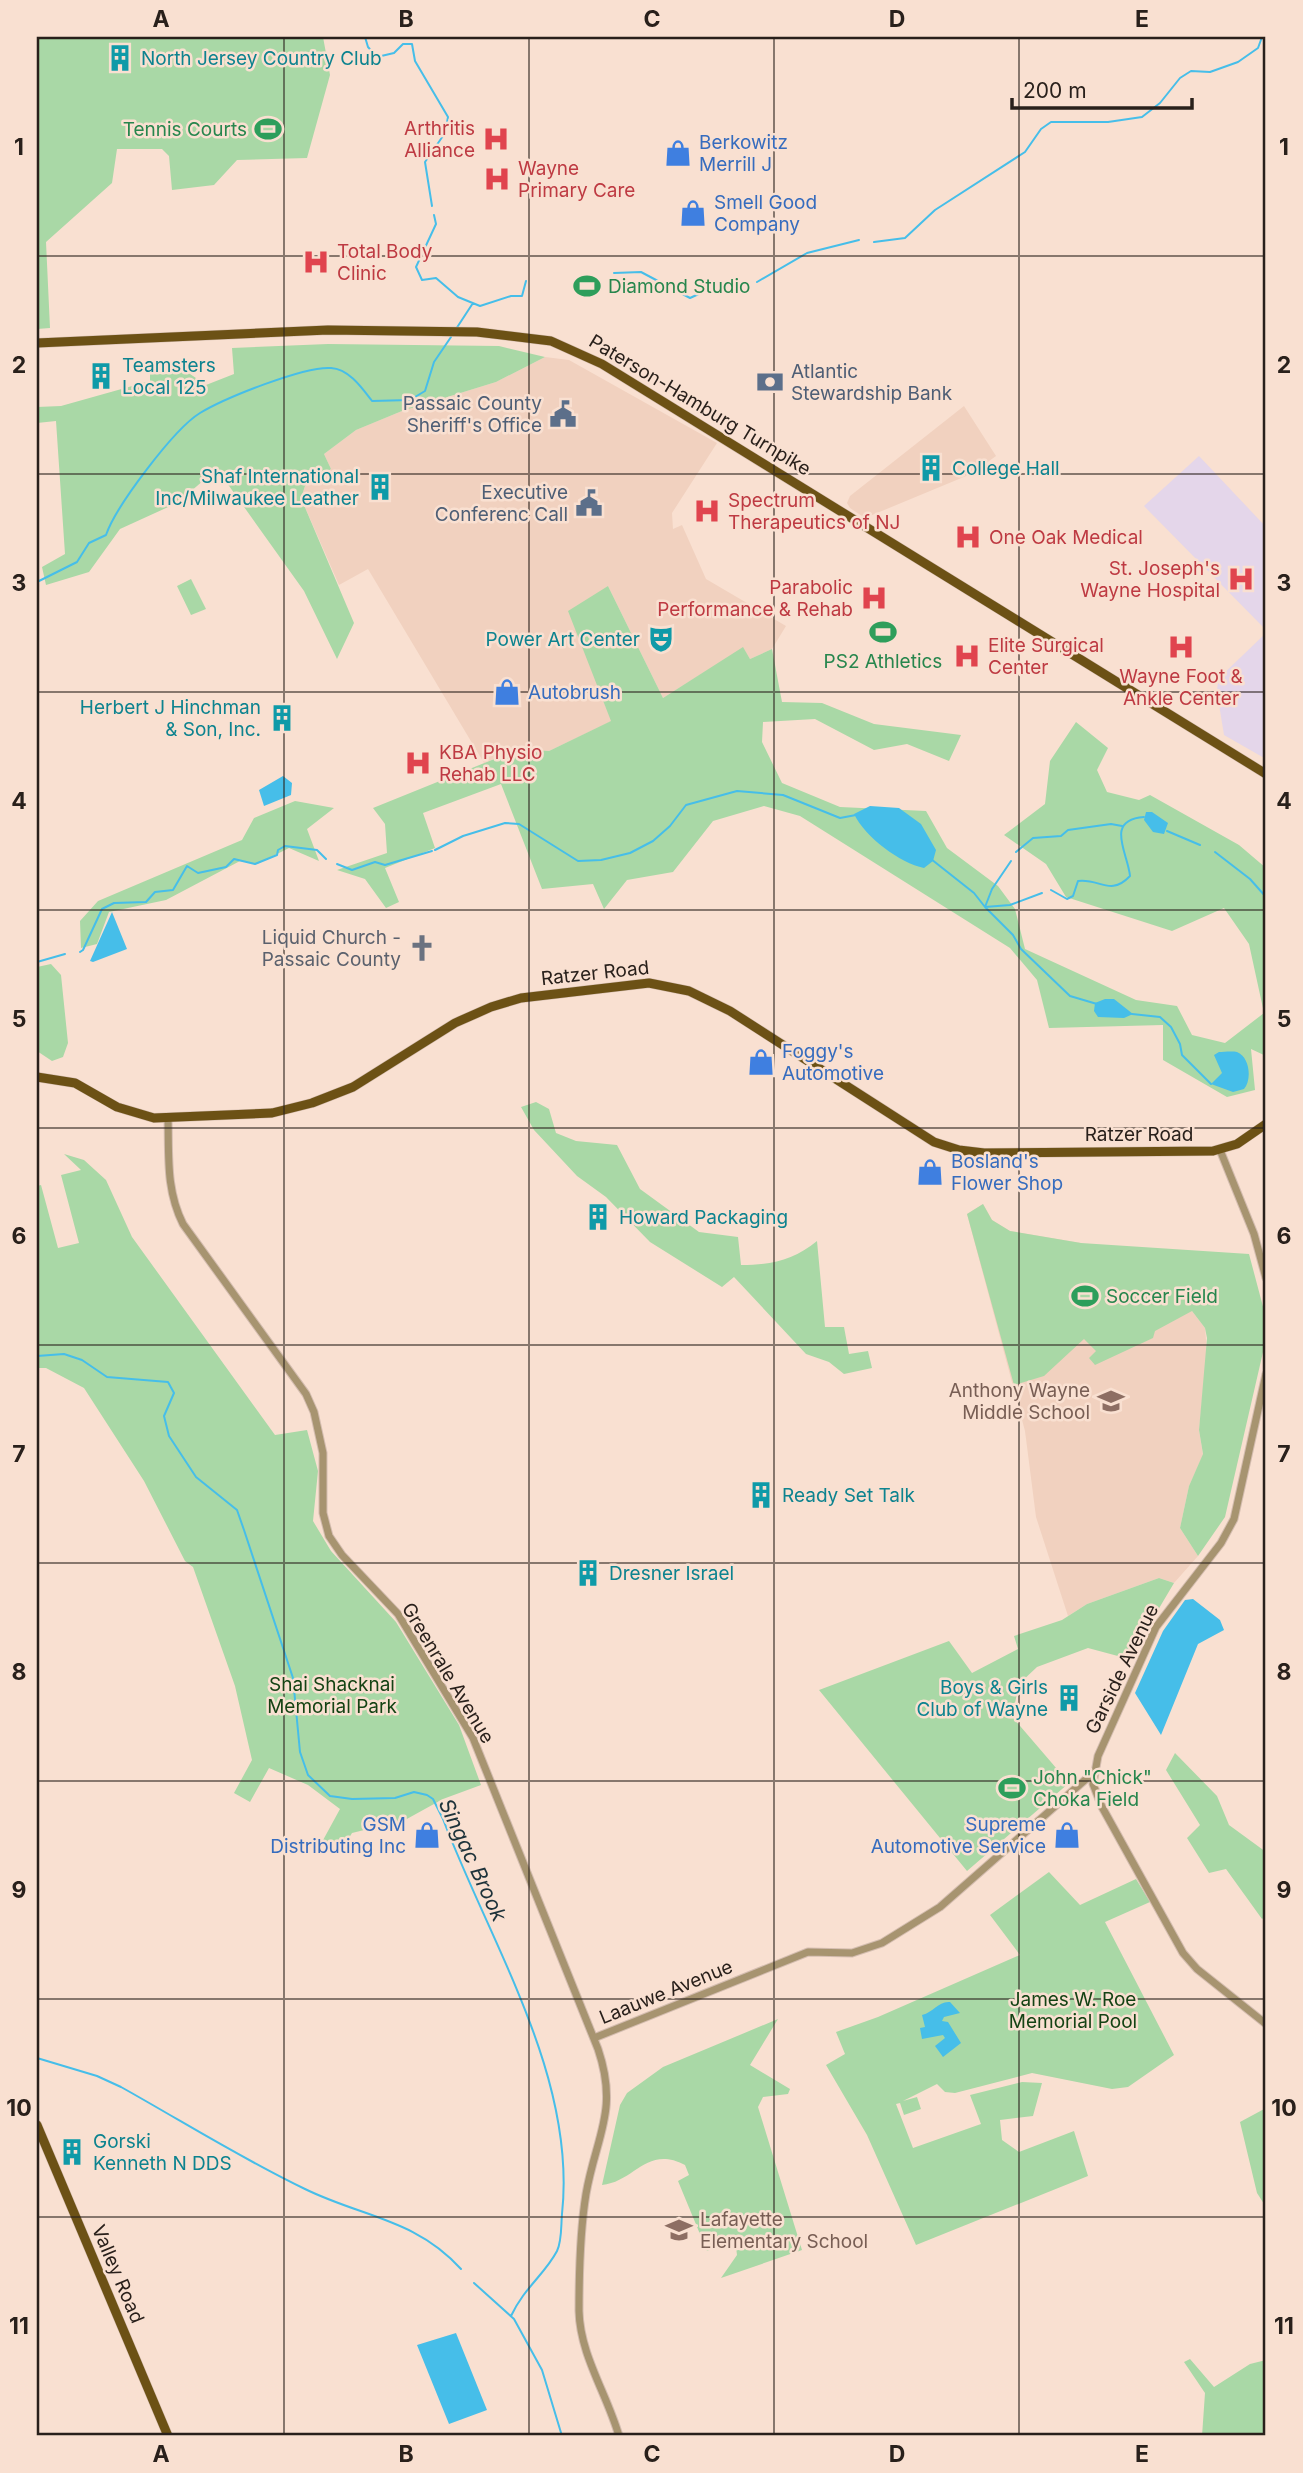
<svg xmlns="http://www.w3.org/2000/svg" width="1303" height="2473" viewBox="0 0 1303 2473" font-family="Inter,sans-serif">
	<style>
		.built { fill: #f1d1bf }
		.medical { fill: #e4d6ea }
		.green { fill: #a9d8a6 }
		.water { fill: #46bee9 }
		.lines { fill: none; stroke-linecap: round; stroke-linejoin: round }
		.stream { stroke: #46bee9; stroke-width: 2 }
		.minor-casing { stroke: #d4bdb0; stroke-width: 9 }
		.major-casing { stroke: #d4bdb0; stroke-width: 10 }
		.minor { stroke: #a79470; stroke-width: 7 }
		.major { stroke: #6c5115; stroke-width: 9 }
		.grid { fill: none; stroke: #29201b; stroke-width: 2; stroke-opacity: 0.55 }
		.labels { text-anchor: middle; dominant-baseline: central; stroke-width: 5; stroke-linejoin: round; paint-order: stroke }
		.culture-label { font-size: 19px; fill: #0d838f; stroke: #f9e0d1; text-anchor: start }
		.health-label { font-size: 19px; fill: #be3a42; stroke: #f9e0d1; text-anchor: start }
		.leisure-label { font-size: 19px; fill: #27864d; stroke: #f9e0d1; text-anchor: start }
		.shop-label { font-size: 19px; fill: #366cbe; stroke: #f9e0d1; text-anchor: start }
		.service-label { font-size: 19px; fill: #4e5e75; stroke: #f9e0d1; text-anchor: end }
		.street-label { font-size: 19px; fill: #29201b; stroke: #f9e0d1 }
		.worship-label { font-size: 19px; fill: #5b616d; stroke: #f9e0d1; text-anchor: end }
		.education-label { font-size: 19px; fill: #785e54; stroke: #f9e0d1; text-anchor: end }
		.park-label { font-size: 19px; fill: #144314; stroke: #f9e0d1 }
		.water-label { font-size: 21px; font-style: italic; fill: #1d323a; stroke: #f9e0d1 }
		.neatline { fill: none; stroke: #29201b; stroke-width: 2.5 }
		.grid-label { font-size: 23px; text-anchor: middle; font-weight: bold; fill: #29201b }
	</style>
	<rect width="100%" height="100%" fill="#f9e0d1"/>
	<path class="built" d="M545 357 569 360 717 443 672 513 673 529 682 525 706 579 786 626 772 649 750 659 743 648 663 698 608 586 602 698 612 721 549 751 519 749 484 763 368 569 339 585 301 498 305 486 331 469 324 454 356 430 402 411 496 382Z
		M964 406 996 456 971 474 865 518 850 508 847 503 850 496Z
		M983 1204 992 1220 1010 1231 1081 1243 1192 1311 1205 1328 1207 1351 1199 1430 1203 1455 1189 1486 1180 1528 1198 1556 1174 1583 1159 1578 1087 1604 1068 1616 1036 1517 1025 1431 967 1214Z"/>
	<path class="medical" d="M1199 456 1266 527V630L1144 506Z
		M1266 633V759L1224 735 1217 692 1218 679Z"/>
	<path class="green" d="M37 37H323L330 75 307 158 237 160 214 185 172 190 169 156 162 149H117L112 183 46 242 50 328 37 329Z
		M328 344 499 346 545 357 496 382 402 411 356 430 324 454 331 469 305 486 301 498 354 623 337 659 304 591 217 469 177 503 120 529 89 572 46 585 42 567 65 554 56 421 37 423V407L61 406 150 381V369L180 367 206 385 234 374 232 348Z
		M191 579 206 609 191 615 177 586Z
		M608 586 663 698 743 647 750 659 772 649 782 702 822 703 874 724 961 735 949 761 907 744 874 750 815 719 763 722 762 742 782 783 840 807 926 811 947 848 998 886 1015 909 1025 949 1136 1000 1177 1006 1192 1035 1225 1043 1264 1013 1249 944 1224 908 1172 931 1066 897 1046 864 1004 835 1045 804 1050 761 1076 722 1108 748 1097 770 1107 792 1139 800 1150 795 1239 845 1266 868V1056L1251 1049 1255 1090 1227 1097 1163 1060V1025L1049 1028 1037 980 1010 948 800 816 764 806 713 821 673 872 627 880 604 909 593 884 542 889 501 784 423 813 435 848 385 868 399 902 386 908 365 879 337 870 387 853 385 824 373 808 519 749 549 751 611 721 568 611Z
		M295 801 334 808 307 829 319 861 289 848 257 864 240 861 166 900 109 912 97 944 81 948 80 921 98 901 242 840 254 818Z
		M51 964 61 975 68 1043 63 1057 52 1061 37 1051V967Z
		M536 1102 549 1109 556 1133 576 1141 617 1145 640 1189 699 1232 738 1237 741 1265C771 1265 794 1260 817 1241L825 1327H844L849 1354 868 1351 872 1368 844 1374 829 1362 806 1354 734 1277 722 1287 650 1242 606 1197 577 1176 534 1130 521 1107Z
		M64 1154 84 1160 106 1180 132 1237 275 1435 307 1430 318 1471 313 1521 331 1551 396 1622 459 1725 481 1785 443 1799 405 1820 352 1833 341 1851 322 1842 340 1809 308 1785 269 1768 250 1802 234 1793 252 1760 235 1686 193 1567 185 1561 144 1481 84 1388 46 1368H37V1186L41 1185 58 1248 79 1243 61 1175 81 1170Z
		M983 1204 992 1220 1010 1231 1081 1243 1249 1254 1266 1318V1339L1225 1517 1198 1556 1180 1528 1189 1486 1203 1454 1199 1430 1207 1338 1205 1328 1192 1311 1155 1331 1153 1338 1095 1365 1089 1358 1096 1351 1084 1339 1044 1376 1014 1385 967 1214Z
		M1159 1578 1174 1583 1129 1659 1088 1648 1037 1667 1019 1684 1015 1703 1003 1706 1069 1783 967 1871 819 1690 949 1641 972 1673 1018 1649 1014 1636 1062 1620 1087 1604Z
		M1175 1753 1217 1796 1229 1825 1266 1852V1916L1262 1919 1226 1869 1209 1873 1187 1838 1200 1825 1166 1770Z
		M1049 1872 1080 1905 1136 1879 1150 1902 1105 1922 1174 2055 1128 2087 1112 2089 1032 2073 955 2093 945 2092 937 2084 903 2101 917 2097 921 2109 904 2115 900 2103 896 2104 913 2148 981 2124 970 2095 1022 2082 1042 2083 1033 2116 1000 2120 1002 2140 1019 2152 1074 2131 1088 2176 916 2245 867 2135 826 2065 845 2054 836 2032 878 2017 1020 1955 990 1915Z
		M778 2019 750 2065 790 2089 788 2094 763 2097 758 2107 802 2250 721 2278 737 2255 735 2239 707 2251 678 2181 689 2175 685 2165C646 2145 635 2182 602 2185L620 2105 627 2093 663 2067Z
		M1266 2108V2207L1257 2193 1240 2122Z
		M1190 2359 1214 2387 1250 2364 1266 2360V2436H1202L1205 2393 1184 2362Z"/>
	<path class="water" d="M283 776 292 783 291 795 264 806 259 790Z
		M870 806 899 808 921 824 936 850 933 861 924 868C900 863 865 837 854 814Z
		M1146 812H1152L1168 823 1164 834 1153 832 1144 820Z
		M112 912 127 949 93 962 90 961Z
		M1105 999H1114L1133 1014 1124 1018 1098 1017 1094 1011 1095 1003Z
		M1219 1052C1223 1052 1232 1051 1237 1052 1250 1057 1252 1080 1244 1089L1233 1092 1211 1084 1222 1073 1214 1055Z
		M1193 1599 1220 1620 1224 1630 1198 1644 1161 1735 1135 1693 1163 1631 1185 1600Z
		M950 2002 960 2013 944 2017 942 2021 948 2022 961 2043 943 2057 935 2046 945 2038 943 2035 922 2039 920 2028 925 2027 922 2015C934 2012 938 2001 950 2002Z
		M456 2333 487 2410 449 2424 417 2345Z"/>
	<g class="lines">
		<path class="stream" d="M365 37 368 47 377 57 394 53 403 44H412L415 61 448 117 445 133 425 162 432 206
			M434 215 436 224 416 267 422 280 436 278 458 297 480 306 511 296H522L526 281
			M874 242 905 238 935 210 1025 152 1041 129 1051 122H1108L1142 117 1160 103 1180 78 1191 71 1210 72 1238 62 1258 48 1262 37
			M614 273 641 272 690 298 714 287H727
			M757 282 807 253 859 240
			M456 329 473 303
			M37 582 77 562 89 543 106 535C116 506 174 429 200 413 225 398 304 366 331 368 349 369 362 388 372 401L410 400 425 391 434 362 451 337
			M1167 831 1200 845
			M435 850 463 836 505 823 519 824 578 861 601 860 630 853 653 841 670 826 686 805 737 791 783 795 840 818 856 815
			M1016 852 1033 838 1061 836 1068 830 1111 824 1122 826
			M1215 852 1250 879 1266 897
			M931 859 974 893 985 907 1010 905 1042 893
			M1011 861 992 889 985 907 1013 935 1021 949 1070 996 1097 1004
			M337 864 352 870 375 862 385 865 432 851
			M1051 890 1067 899 1073 896 1078 881C1100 878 1110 897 1130 876 1128 853 1104 820 1144 817
			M80 952 83 950 102 909 114 903 146 902 155 892 173 890 187 866 198 873 226 867 234 859 255 864 277 855 278 850 285 846 317 850 326 859
			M37 962 65 954
			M1132 1014 1160 1017 1171 1027 1180 1044 1182 1055 1211 1084
			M37 1356 64 1354 82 1360 107 1377 168 1382 174 1393 164 1416 169 1436 196 1477 237 1510 244 1530 293 1678 300 1752 308 1775 330 1796 352 1799 395 1798 414 1792 427 1795 433 1799 443 1819C490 1943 577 2077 562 2214 561 2224 562 2241 557 2251 545 2274 524 2288 511 2316
			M37 2058 97 2076 121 2087C182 2121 242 2159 305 2189 362 2217 416 2219 461 2269
			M474 2283 514 2319 542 2370 562 2436"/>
		<defs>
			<path id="minor" d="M168 1119C169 1157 166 1190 183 1224L306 1394 314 1412 323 1453V1513L329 1536 342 1555 398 1614 473 1738 598 2049C619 2111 596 2136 586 2194 580 2231 579 2273 579 2311 580 2355 607 2394 619 2436
				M1220 1150 1254 1234 1266 1278
				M1266 1374 1234 1519 1221 1543 1156 1627 1098 1756 1093 1784 1102 1807 1183 1953 1197 1969 1266 2024
				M594 2038 808 1952 852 1953 882 1943 940 1907 1093 1773"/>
			<path id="major" d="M37 343 328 330 477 332 551 341 602 364 1266 774
				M37 1077 75 1083 117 1107 154 1118 272 1113 312 1103 353 1087 455 1023 491 1007 521 998 649 983 689 991 730 1011 934 1142 959 1150 984 1153 1213 1151 1237 1144 1266 1124
				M37 2125 168 2436"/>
		</defs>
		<use href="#minor" class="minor-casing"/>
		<use href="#major" class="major-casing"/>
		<use href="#minor" class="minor"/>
		<use href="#major" class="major"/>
	</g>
	<path class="grid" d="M284 37V2436M529 37V2436M774 37V2436M1019 37V2436M37 256H1266M37 474H1266M37 692H1266M37 910H1266M37 1128H1266M37 1345H1266M37 1563H1266M37 1781H1266M37 1999H1266M37 2217H1266"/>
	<defs>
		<symbol id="building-bare" viewBox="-9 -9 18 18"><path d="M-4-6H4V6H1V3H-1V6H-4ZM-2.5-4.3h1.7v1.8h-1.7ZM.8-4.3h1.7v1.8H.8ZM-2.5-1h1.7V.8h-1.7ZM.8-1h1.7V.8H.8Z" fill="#0f9aa8" stroke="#f9e0d1" stroke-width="2.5" paint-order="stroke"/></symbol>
		<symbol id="stadium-bare" viewBox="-9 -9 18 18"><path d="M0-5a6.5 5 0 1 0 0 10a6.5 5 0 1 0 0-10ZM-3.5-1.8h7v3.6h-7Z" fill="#2e9e5b" stroke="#f9e0d1" stroke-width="2.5" paint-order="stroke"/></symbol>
		<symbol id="hospital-bare" viewBox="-9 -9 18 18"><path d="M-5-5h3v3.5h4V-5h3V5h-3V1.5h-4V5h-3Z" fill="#e0444e" stroke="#f9e0d1" stroke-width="2.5" paint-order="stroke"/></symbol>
		<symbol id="shop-bare" viewBox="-9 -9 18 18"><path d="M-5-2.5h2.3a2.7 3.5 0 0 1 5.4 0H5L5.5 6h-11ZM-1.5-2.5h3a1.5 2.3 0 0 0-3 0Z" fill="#3f7fe0" stroke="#f9e0d1" stroke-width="2.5" paint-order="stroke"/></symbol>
		<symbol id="bank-bare" viewBox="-9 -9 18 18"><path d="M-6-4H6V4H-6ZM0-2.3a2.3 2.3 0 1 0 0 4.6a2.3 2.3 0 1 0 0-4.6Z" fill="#5c6f8a" stroke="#f9e0d1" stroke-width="2.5" paint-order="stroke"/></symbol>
		<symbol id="civic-bare" viewBox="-9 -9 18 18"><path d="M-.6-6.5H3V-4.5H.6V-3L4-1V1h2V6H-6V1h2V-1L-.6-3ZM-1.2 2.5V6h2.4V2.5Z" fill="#5c6f8a" stroke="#f9e0d1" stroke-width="2.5" paint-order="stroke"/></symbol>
		<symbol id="theatre-bare" viewBox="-9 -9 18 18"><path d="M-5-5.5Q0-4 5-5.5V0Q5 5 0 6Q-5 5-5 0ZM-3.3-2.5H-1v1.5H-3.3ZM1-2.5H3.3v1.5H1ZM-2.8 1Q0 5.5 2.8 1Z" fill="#0f9aa8" stroke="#f9e0d1" stroke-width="2.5" paint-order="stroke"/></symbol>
		<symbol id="church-bare" viewBox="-9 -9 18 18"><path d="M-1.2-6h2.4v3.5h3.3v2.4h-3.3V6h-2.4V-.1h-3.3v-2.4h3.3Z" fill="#6b7280" stroke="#f9e0d1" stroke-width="2.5" paint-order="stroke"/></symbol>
		<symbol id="school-bare" viewBox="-9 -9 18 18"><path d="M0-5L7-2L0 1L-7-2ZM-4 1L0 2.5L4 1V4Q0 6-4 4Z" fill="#8d6e63" stroke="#f9e0d1" stroke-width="2.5" paint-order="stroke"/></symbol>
	</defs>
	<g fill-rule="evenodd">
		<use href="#building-bare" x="101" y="39" width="38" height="38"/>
		<use href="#stadium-bare" x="249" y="110" width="38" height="38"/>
		<use href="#hospital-bare" x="477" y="120" width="38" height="38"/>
		<use href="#shop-bare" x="659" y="134" width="38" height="38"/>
		<use href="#hospital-bare" x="478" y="160" width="38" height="38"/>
		<use href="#shop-bare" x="674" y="194" width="38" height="38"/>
		<use href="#hospital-bare" x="297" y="243" width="38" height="38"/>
		<use href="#stadium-bare" x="568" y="267" width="38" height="38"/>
		<use href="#building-bare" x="82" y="357" width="38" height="38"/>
		<use href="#bank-bare" x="751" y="363" width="38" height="38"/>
		<use href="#civic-bare" x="544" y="395" width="38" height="38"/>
		<use href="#building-bare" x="912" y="449" width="38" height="38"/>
		<use href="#building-bare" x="361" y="468" width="38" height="38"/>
		<use href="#civic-bare" x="570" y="484" width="38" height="38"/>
		<use href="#hospital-bare" x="688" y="492" width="38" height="38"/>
		<use href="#hospital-bare" x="949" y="518" width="38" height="38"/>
		<use href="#hospital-bare" x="1222" y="560" width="38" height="38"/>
		<use href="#hospital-bare" x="855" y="579" width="38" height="38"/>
		<use href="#stadium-bare" x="864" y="613" width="38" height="38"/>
		<use href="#theatre-bare" x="642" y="620" width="38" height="38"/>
		<use href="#hospital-bare" x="1162" y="628" width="38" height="38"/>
		<use href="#hospital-bare" x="948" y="637" width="38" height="38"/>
		<use href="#shop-bare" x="488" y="673" width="38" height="38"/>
		<use href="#building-bare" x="263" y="699" width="38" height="38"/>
		<use href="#hospital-bare" x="399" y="744" width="38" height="38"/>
		<use href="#church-bare" x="403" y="929" width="38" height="38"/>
		<use href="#shop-bare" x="742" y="1043" width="38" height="38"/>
		<use href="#shop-bare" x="911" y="1153" width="38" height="38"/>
		<use href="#building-bare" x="579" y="1198" width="38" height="38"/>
		<use href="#stadium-bare" x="1066" y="1277" width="38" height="38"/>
		<use href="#school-bare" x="1092" y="1382" width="38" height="38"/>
		<use href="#building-bare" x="742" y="1476" width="38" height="38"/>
		<use href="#building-bare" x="569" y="1554" width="38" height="38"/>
		<use href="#building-bare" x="1050" y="1679" width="38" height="38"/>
		<use href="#stadium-bare" x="993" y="1769" width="38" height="38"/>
		<use href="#shop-bare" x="408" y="1816" width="38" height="38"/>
		<use href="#shop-bare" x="1048" y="1816" width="38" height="38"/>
		<use href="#building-bare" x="53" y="2133" width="38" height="38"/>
		<use href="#school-bare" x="660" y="2211" width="38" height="38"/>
	</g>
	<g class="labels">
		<g class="culture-label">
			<text x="141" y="58">North Jersey Country Club</text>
			<text x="122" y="365">Teamsters<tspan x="122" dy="22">Local 125</tspan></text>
			<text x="952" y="468">College Hall</text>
			<text x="359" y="476" text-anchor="end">Shaf International<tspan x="359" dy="22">Inc/Milwaukee Leather</tspan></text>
			<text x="640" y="639" text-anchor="end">Power Art Center</text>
			<text x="261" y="707" text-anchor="end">Herbert J Hinchman<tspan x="261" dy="22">&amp; Son, Inc.</tspan></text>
			<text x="619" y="1217">Howard Packaging</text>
			<text x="782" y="1495">Ready Set Talk</text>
			<text x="609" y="1573">Dresner Israel</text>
			<text x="1048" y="1687" text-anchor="end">Boys &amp; Girls<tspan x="1048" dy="22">Club of Wayne</tspan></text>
			<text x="93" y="2141">Gorski<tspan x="93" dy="22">Kenneth N DDS</tspan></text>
		</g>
		<g class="health-label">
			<text x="475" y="128" text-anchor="end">Arthritis<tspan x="475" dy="22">Alliance</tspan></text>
			<text x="518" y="168">Wayne<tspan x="518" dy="22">Primary Care</tspan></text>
			<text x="337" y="251">Total Body<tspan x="337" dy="22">Clinic</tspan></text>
			<text x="728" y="500">Spectrum<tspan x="728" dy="22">Therapeutics of NJ</tspan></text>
			<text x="989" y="537">One Oak Medical</text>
			<text x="1220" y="568" text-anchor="end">St. Joseph's<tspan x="1220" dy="22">Wayne Hospital</tspan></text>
			<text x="853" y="587" text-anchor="end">Parabolic<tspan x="853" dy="22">Performance &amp; Rehab</tspan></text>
			<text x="988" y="645">Elite Surgical<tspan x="988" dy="22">Center</tspan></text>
			<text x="1181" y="676" text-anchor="middle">Wayne Foot &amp;<tspan x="1181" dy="22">Ankle Center</tspan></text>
			<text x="439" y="752">KBA Physio<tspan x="439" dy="22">Rehab LLC</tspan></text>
		</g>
		<g class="leisure-label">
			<text x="247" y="129" text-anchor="end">Tennis Courts</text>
			<text x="608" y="286">Diamond Studio</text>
			<text x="883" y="661" text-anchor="middle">PS2 Athletics</text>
			<text x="1106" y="1296">Soccer Field</text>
			<text x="1033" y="1777">John "Chick"<tspan x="1033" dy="22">Choka Field</tspan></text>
		</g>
		<g class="shop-label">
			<text x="699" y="142">Berkowitz<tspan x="699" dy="22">Merrill J</tspan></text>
			<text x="714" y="202">Smell Good<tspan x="714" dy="22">Company</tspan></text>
			<text x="528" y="692">Autobrush</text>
			<text x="782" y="1051">Foggy's<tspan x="782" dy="22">Automotive</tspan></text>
			<text x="951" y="1161">Bosland's<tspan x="951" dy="22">Flower Shop</tspan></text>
			<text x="406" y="1824" text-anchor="end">GSM<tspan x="406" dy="22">Distributing Inc</tspan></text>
			<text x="1046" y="1824" text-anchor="end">Supreme<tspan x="1046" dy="22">Automotive Service</tspan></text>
		</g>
		<g class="service-label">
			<text x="791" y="371" text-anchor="start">Atlantic<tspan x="791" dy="22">Stewardship Bank</tspan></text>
			<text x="542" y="403">Passaic County<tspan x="542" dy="22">Sheriff's Office</tspan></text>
			<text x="568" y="492">Executive<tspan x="568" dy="22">Conferenc Call</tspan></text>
		</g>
		<g class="street-label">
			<text transform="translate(700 405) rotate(31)">Paterson-Hamburg Turnpike</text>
			<text transform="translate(595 973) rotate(-6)">Ratzer Road</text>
			<text x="1139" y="1134">Ratzer Road</text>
			<text transform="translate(1122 1669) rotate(-64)">Garside Avenue</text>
			<text transform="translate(448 1673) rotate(59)">Greenrale Avenue</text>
			<text transform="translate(666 1992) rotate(-22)">Laauwe Avenue</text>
			<text transform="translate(118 2274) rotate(67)">Valley Road</text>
		</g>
		<g class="worship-label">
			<text x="401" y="937">Liquid Church -<tspan x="401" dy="22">Passaic County</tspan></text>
		</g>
		<g class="education-label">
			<text x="1090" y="1390">Anthony Wayne<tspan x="1090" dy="22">Middle School</tspan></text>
			<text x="700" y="2219" text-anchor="start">Lafayette<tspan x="700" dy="22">Elementary School</tspan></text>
		</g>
		<g class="park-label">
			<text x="332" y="1684">Shai Shacknai<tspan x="332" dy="22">Memorial Park</tspan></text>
			<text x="1073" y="1999">James W. Roe<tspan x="1073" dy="22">Memorial Pool</tspan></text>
		</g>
		<g class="water-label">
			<text transform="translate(473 1860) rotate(65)">Singac Brook</text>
		</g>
	</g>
	<rect width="1303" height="2473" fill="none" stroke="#f9e0d1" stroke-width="77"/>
	<path d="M1012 98v10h180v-10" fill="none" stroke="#29201b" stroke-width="3.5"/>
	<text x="1023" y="98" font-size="21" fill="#29201b" stroke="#f9e0d1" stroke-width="5" paint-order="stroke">200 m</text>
	<rect x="38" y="38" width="1226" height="2396" class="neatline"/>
	<g class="grid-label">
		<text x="161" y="27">A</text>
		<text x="406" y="27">B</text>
		<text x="652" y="27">C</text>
		<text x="897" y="27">D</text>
		<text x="1142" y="27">E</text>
		<text x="19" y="155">1</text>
		<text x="1284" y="155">1</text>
		<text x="19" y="373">2</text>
		<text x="1284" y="373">2</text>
		<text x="19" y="591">3</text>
		<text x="1284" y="591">3</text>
		<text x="19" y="809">4</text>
		<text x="1284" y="809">4</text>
		<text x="19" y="1027">5</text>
		<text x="1284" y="1027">5</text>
		<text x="19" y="1244">6</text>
		<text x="1284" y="1244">6</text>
		<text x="19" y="1462">7</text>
		<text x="1284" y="1462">7</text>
		<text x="19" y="1680">8</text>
		<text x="1284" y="1680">8</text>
		<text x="19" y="1898">9</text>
		<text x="1284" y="1898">9</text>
		<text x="19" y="2116">10</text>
		<text x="1284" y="2116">10</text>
		<text x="19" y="2334">11</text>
		<text x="1284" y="2334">11</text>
		<text x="161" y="2462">A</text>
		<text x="406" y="2462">B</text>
		<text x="652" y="2462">C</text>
		<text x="897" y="2462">D</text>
		<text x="1142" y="2462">E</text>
	</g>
</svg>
